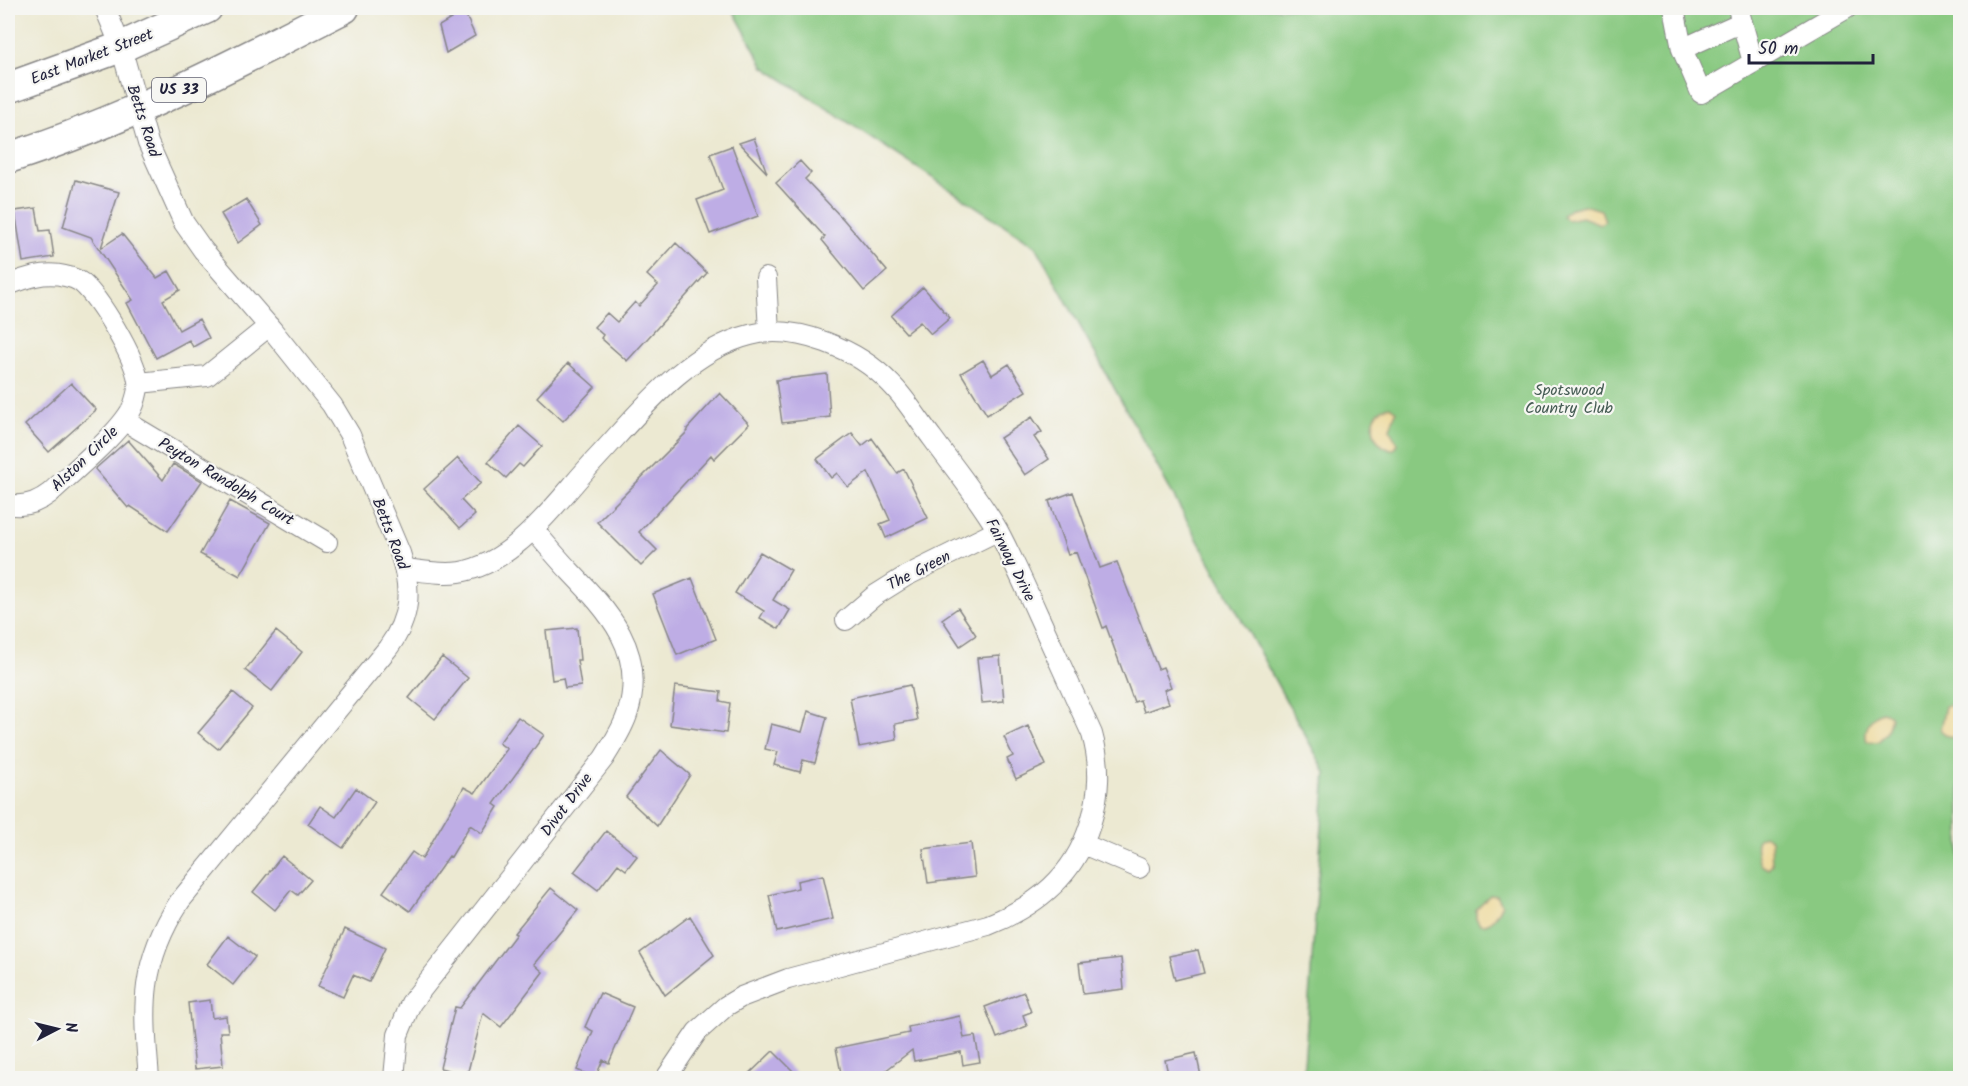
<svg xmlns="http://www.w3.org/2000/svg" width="1968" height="1086" viewBox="0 0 1968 1086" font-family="Kalam,sans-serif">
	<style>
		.green { fill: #89c981; stroke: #56765e; stroke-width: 1.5 }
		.sand { fill: #eeda9e; stroke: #887e6c; stroke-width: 1.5 }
		.building { fill: #beade5 }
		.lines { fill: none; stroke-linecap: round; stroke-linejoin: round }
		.minor-casing { stroke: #878686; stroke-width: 22 }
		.highway-casing { stroke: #878686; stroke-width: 33 }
		.minor { stroke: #fff; stroke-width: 20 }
		.highway { stroke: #fff; stroke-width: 30 }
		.labels { text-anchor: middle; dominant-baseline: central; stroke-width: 4.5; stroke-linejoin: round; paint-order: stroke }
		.shield { fill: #f6f6f2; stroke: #626272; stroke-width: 1.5 }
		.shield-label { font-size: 15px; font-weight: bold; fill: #22223b }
		.street-label { font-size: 16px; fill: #22223b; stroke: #f6f6f2 }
		.park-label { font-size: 16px; fill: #465c54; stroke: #f6f6f2 }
	</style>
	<rect width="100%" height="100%" fill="#f6f6f2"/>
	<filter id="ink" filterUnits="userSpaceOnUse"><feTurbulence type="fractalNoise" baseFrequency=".0167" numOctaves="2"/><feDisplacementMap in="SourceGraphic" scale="12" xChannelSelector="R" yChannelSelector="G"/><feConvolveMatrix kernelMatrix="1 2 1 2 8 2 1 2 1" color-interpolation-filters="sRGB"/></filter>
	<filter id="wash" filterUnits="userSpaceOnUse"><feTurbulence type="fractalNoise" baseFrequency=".008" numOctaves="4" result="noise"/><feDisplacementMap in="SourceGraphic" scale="24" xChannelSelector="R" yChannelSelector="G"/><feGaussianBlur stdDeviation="1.35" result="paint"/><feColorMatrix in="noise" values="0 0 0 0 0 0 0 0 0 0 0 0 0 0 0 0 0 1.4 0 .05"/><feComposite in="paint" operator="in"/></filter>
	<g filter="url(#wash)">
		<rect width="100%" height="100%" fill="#ece9d2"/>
		<path class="green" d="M732 8H1960V1078H1303L1326 773 1036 246 764 67Z"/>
		<path class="sand" d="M1584 205 1601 210 1605 221 1600 224 1582 217 1567 220 1564 218 1563 215 1572 208Z
			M1390 406 1396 411 1390 429 1397 444 1396 448 1391 450C1369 444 1366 411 1390 406Z
			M1949 705C1958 711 1962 723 1958 733L1952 737 1945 735 1940 729 1945 706Z
			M1882 712 1889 714 1891 717 1887 732 1878 742 1867 741C1863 730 1871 715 1882 712Z
			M1764 835 1771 840 1772 865 1768 869 1761 865C1757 857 1755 846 1758 838Z
			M1490 895 1497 896 1502 904C1496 914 1492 926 1480 924L1476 918V909Z"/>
		<g id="blocks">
			<path class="building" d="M464 11 475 36 446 53 439 26Z
				M754 138 767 173 739 143Z
				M732 146 758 216 710 234 697 200 723 190 710 154Z
				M800 161 811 173 805 179 844 220 887 271 864 291 822 240 825 237 776 183Z
				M76 180 119 192 101 248 122 234 157 278 169 271 180 290 163 300 179 330 199 319 209 338 193 347 189 340 156 358 127 303 133 300 91 237 63 227Z
				M246 199 262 225 238 243 221 214Z
				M36 208 40 231 50 230 54 257 23 262 15 211Z
				M676 243 707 273 627 361 601 338 603 335 594 327 607 313 617 322 635 302 639 306 658 285 647 275Z
				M923 287 950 318 931 334 920 322 906 333 891 316Z
				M983 360 992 375 1009 364 1026 391 987 415 961 373Z
				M568 363 595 387 563 421 537 397Z
				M827 374 830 417 782 423 776 380Z
				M71 383 96 410 49 452 25 425Z
				M720 393 749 424 714 459 711 455 639 532 657 550 641 566 597 522 688 431 687 429Z
				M1032 417 1042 432 1034 437 1049 459 1025 475 1000 438Z
				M519 426 542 446 523 467 519 464 506 478 488 462Z
				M852 433 862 446 872 438 897 473 904 469 928 518 886 538 880 524 890 520 868 472 848 487 837 473 831 478 817 459Z
				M128 440 163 480 173 464 202 481 168 531 130 506 128 508 95 469Z
				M458 458 481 483 461 500 475 515 460 528 424 489Z
				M1073 492 1100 568 1117 562 1158 669 1163 667 1171 687 1164 690 1169 703 1144 712 1140 700 1134 702 1106 626 1103 628 1076 552 1068 555 1049 501Z
				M230 501 270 523 240 576 200 554Z
				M760 552 791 570 773 600 790 610 779 629 760 618 764 611 735 593Z
				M692 578 716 639 677 655 653 594Z
				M958 608 976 635 960 646 942 619Z
				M577 628 580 660H577L581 686 565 688 563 678 552 680 546 631Z
				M276 631 302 652 272 691 245 670Z
				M1000 656 1004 701 982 703 977 658Z
				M442 657 468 678 435 719 409 698Z
				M910 685 917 720 895 724 897 740 859 747 850 698Z
				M675 686 721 692 720 701 730 703 726 733 670 725Z
				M233 692 252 708 218 749 198 733Z
				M808 711 827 717 815 763 803 760 800 772 774 765 778 752 765 749 771 724 802 732Z
				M518 717 544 735 494 804 498 807 482 833 470 825 451 857 449 856 410 911 383 892 412 852 422 859 464 787 475 793 507 749 499 743Z
				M1028 726 1046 765 1016 779 1007 759 1013 756 1004 737Z
				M661 750 690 775 657 826 626 797Z
				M356 788 375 802 343 848 308 824 320 806 336 817Z
				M606 831 637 856 626 870 618 864 598 890 574 872Z
				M971 843 975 877 928 883 923 849Z
				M282 856 311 880 298 895 291 890 275 910 253 892Z
				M823 875 833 919 777 932 769 895 798 888 797 881Z
				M551 888 578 910 534 964 543 972 501 1027 483 1013 467 1075 440 1068 455 1007 460 1008 516 934 514 933Z
				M690 916 714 955 665 995 640 953Z
				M345 929 385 948 369 982 353 975 343 997 318 986Z
				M228 936 255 957 233 985 207 964Z
				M1198 950 1204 973 1175 980 1169 956Z
				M1121 958 1124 989 1083 994 1079 963Z
				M1024 992 1031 1012 1023 1015 1027 1026 997 1038 985 1007Z
				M600 993 633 1007 609 1063 603 1060 595 1078 577 1070 593 1031 585 1027Z
				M210 1000 212 1018 226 1016 228 1032H220L223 1066 195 1069 188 1003Z
				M960 1016 964 1038 975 1036 980 1062 963 1065 961 1052 914 1061 912 1050 876 1078H842L836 1048 909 1033 908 1027Z
				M773 1051 800 1078H745Z
				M1196 1053 1201 1076 1191 1078H1169L1165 1060Z"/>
		</g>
	</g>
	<g filter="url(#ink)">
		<use href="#blocks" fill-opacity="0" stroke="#878686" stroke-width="1.5"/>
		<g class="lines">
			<defs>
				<path id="minor" d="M105 8 121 47 148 143 184 223 203 250 273 331 332 405 350 435 400 553C412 589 411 617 388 648L180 901C139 964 143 1007 149 1078
					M1674 8 1682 49 1701 93 1847 8
					M1738 8 1753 62
					M1682 49 1742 22
					M766 278 769 332
					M8 285C26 278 44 271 65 276 70 277 78 280 82 283 100 299 135 357 138 381 139 387 136 398 134 404 125 429 71 473 50 493 37 503 24 508 8 504
					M139 383 207 376 269 326
					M125 421 327 542
					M405 569C423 571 442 575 460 572 518 562 558 499 596 459 639 413 686 351 750 335 796 323 859 350 891 384 907 400 919 421 933 439 955 469 978 497 997 529 1012 557 1025 586 1038 615 1056 655 1074 694 1092 734 1101 766 1100 793 1090 825 1074 876 1037 906 988 925L788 979 741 997 726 1006 697 1032 666 1078
					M846 620 874 596 906 576 997 531
					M1083 844 1139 868
					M394 1078 398 1035 411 1003 604 758C613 743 623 729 628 712 647 649 606 609 566 567 555 555 544 542 533 529"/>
				<path id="highway" d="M8 88 121 47 207 8
					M8 158C125 121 235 64 344 8"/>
			</defs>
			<use href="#minor" class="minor-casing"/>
			<use href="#highway" class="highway-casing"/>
			<use href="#minor" class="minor"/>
			<use href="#highway" class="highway"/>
		</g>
	</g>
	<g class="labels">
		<rect class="shield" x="152" y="78" width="54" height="24" rx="4.5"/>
		<g class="shield-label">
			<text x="179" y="90">US 33</text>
		</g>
		<g class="street-label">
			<text transform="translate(92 57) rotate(-21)">East Market Street</text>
			<text transform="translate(143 121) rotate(72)">Betts Road</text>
			<text transform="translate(85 459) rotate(-44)">Alston Circle</text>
			<text transform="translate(226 482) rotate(31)">Peyton Randolph Court</text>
			<text transform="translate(390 534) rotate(69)">Betts Road</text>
			<text transform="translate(1010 560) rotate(63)">Fairway Drive</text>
			<text transform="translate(919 571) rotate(-27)">The Green</text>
			<text transform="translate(567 805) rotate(-53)">Divot Drive</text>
		</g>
		<g class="park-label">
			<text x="1569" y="390">Spotswood<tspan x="1569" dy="18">Country Club</tspan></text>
		</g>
	</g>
	<rect width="1968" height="1086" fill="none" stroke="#f6f6f2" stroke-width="30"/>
	<g transform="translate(57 1029) rotate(83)" stroke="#f6f6f2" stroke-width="4.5" paint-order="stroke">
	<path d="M0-4.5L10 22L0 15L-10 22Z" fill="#22223b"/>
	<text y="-9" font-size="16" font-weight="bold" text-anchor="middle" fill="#22223b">N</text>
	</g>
	<path d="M1749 54v9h124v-9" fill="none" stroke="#22223b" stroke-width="3"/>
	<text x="1758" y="54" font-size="18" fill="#22223b" stroke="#f6f6f2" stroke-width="4.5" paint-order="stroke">50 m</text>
</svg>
